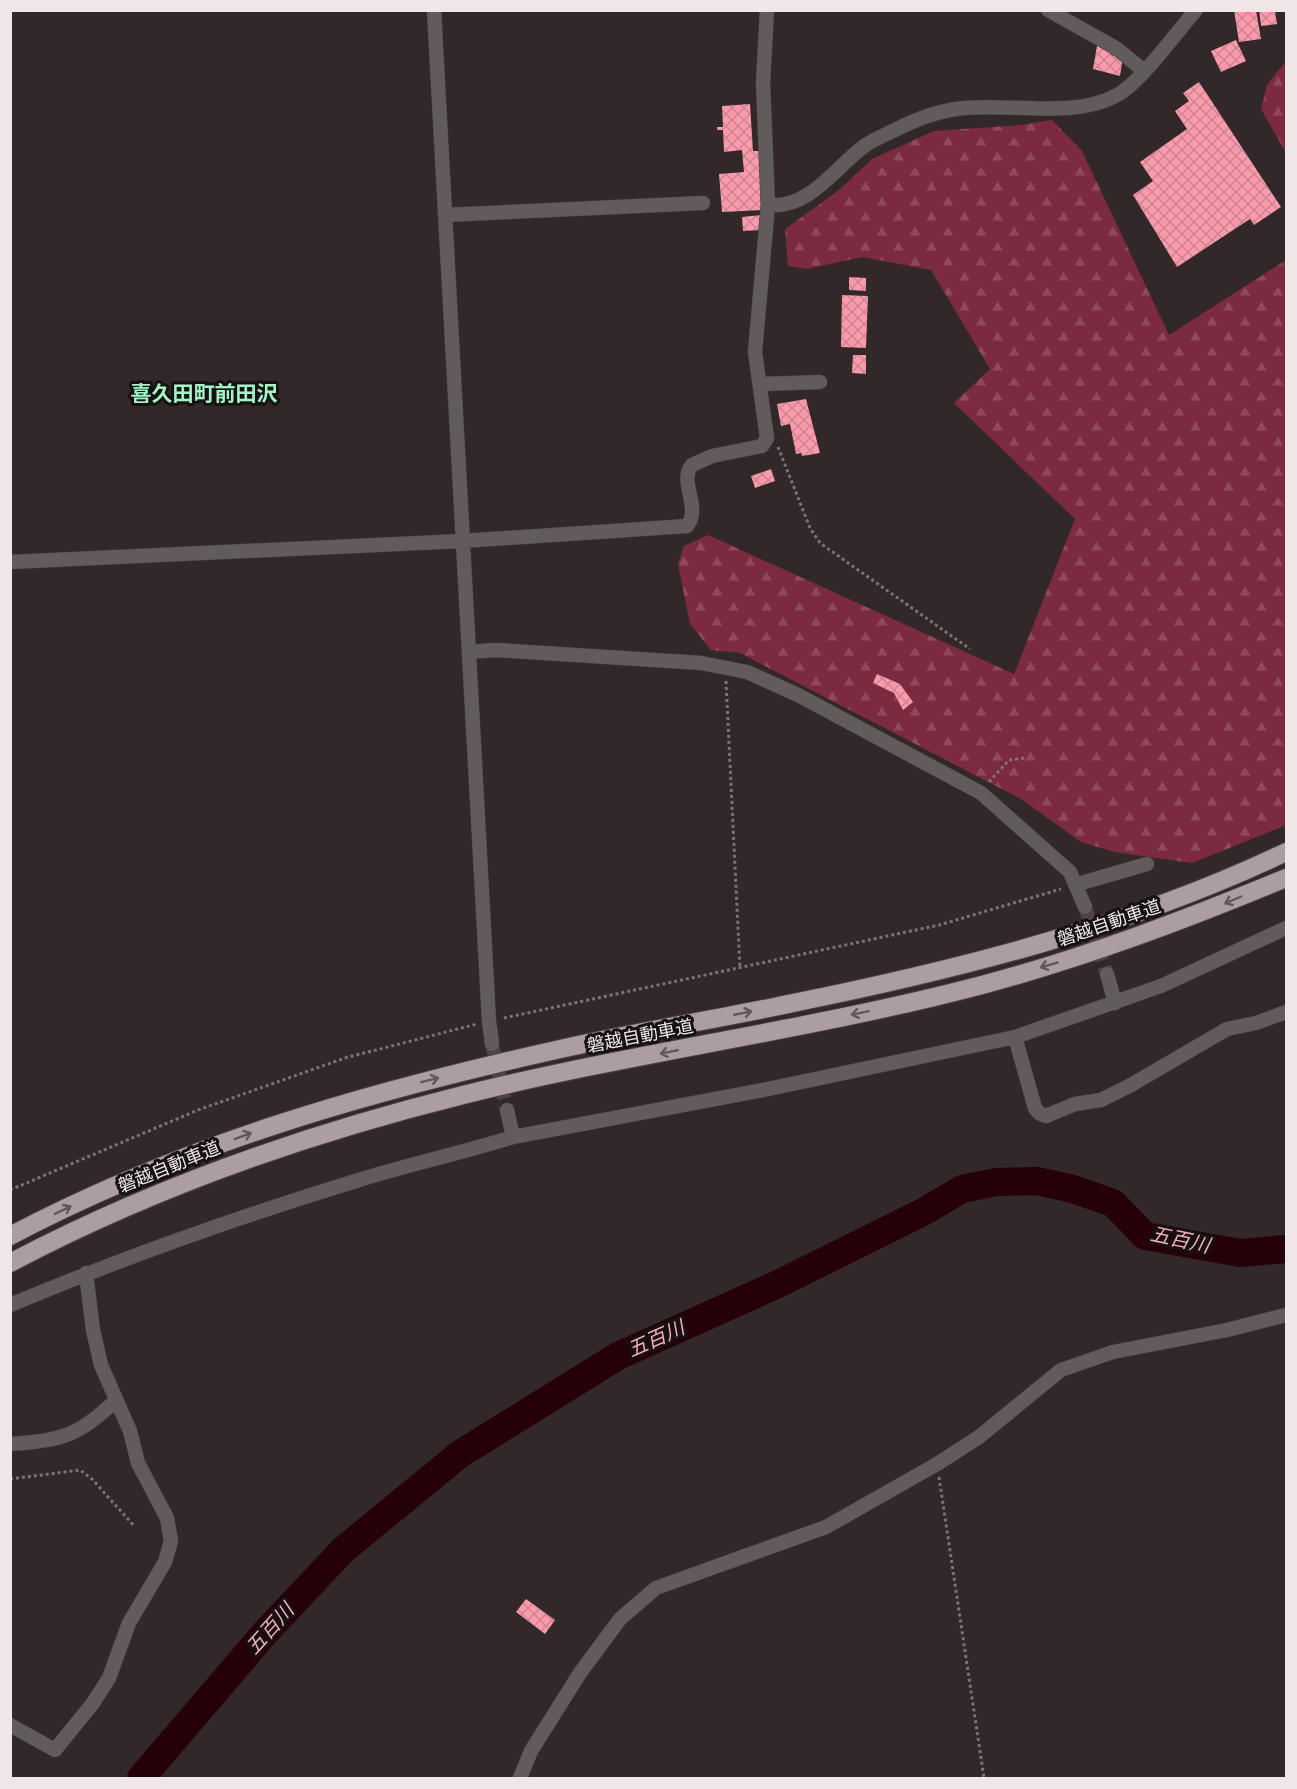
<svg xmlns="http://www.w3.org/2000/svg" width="1297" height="1789" viewBox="0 0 1297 1789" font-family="Jost,'Noto Sans JP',sans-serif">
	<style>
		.forest { fill: url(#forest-firs) }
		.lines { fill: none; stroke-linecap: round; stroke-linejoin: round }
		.river { stroke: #260009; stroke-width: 28 }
		.building { fill: url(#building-cross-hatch) }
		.street-tunnel { stroke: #4e4446; stroke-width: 14; stroke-dasharray: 14 7; stroke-linecap: butt }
		.street-casing { stroke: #4c4244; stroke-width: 15 }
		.highway-casing { stroke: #4c4244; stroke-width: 20 }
		.path { stroke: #7d7375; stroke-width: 3; stroke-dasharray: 3 3; stroke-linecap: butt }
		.street { stroke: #615b5c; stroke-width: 14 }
		.highway { stroke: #ac9ea0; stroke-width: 18 }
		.oneway { stroke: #615859 }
		.labels { text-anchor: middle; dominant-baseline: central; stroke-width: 6; stroke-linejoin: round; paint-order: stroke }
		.street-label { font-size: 18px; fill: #eee6e7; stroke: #161112 }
		.water-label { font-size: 20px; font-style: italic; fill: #f6acb9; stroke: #161112 }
		.quarter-label { font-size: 21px; font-weight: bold; fill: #a4f3c5; stroke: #161112 }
	</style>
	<defs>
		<pattern id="forest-firs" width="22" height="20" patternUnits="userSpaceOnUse" patternTransform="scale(1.5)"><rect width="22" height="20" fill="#7c2a3f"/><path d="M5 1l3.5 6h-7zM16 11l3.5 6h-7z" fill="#8f495b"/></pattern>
		<pattern id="building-cross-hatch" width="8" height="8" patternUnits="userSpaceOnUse" patternTransform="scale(1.5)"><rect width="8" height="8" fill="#fa9aac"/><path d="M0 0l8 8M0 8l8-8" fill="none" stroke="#cd8592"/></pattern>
	</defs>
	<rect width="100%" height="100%" fill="#322729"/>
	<path class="forest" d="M1286 61V153L1261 109 1267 85Z
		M1052 120 1082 151 1169 335 1286 260V825L1192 863 1114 852 1081 842 1021 799 740 653 711 650 690 624 678 564 684 546 708 535 1014 674 1075 519 954 403 990 369 931 270 862 257 807 269 788 266 785 229 839 190 872 159 934 131 1020 125Z"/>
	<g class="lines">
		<path class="river" d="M141 1778 264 1634 343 1550 460 1454 618 1356 778 1284 923 1212 962 1189 996 1182 1037 1181 1073 1189 1113 1203 1145 1236 1240 1253 1286 1249"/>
	</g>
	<path class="building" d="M1234 10H1256L1261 39 1239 42Z
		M1259 10 1275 11 1277 24 1261 26Z
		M1236 40 1246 61 1221 72 1211 51Z
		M1097 46 1112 49 1111 55 1123 57 1120 76 1093 69Z
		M1199 82 1281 207 1254 225 1250 219 1177 267 1133 195 1153 181 1140 162 1187 129 1175 111 1189 101 1183 93Z
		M750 104 753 151H759L763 210 722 212 719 174 744 172 742 150 724 152 723 130H717V127H723L722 106Z
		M761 215 762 230 743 231 742 217Z
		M849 277 866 278V291L849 290Z
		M842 295 868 296 866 348 841 347Z
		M853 355H866V374L852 373Z
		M806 399 820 453 802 456 801 453 796 454 790 424 781 426 777 404Z
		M771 469 775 481 755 488 751 476Z
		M877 674 900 684 913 702 903 710 894 693 873 683Z
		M526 1599 555 1620 545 1634 516 1612Z"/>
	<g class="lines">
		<path class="street-tunnel" d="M1085 907 1107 974
			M492 1044 507 1110"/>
		<defs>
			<path id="street" d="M434 10 489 1021 492 1044
				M1048 10 1116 48 1143 70
				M768 205C809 209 834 169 863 147 872 140 885 135 895 130 916 119 941 110 965 108 1012 103 1080 120 1122 92 1146 75 1175 34 1196 10
				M445 215 703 203
				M761 384 820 382
				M10 562 462 541 687 526C702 508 678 481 692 465L712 456 762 446 767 438 755 352 768 205 763 83 767 10
				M469 652 496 650 701 663 747 672 798 695 981 793 1070 872 1085 907
				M1078 884 1147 864
				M1107 974 1115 1003
				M1015 1037 1035 1108 1039 1113 1046 1116 1075 1104 1101 1100 1131 1085 1227 1029 1256 1023 1286 1012
				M507 1110 513 1137
				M10 1305C125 1257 241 1216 359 1180 410 1164 462 1153 513 1137L768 1089 1015 1037 1161 986 1286 928
				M10 1444C60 1441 79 1436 115 1401
				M10 1725 55 1750 93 1703 109 1678 129 1623 165 1562 171 1541 167 1518 138 1463 130 1431 101 1365 93 1330 86 1273
				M520 1778 531 1751 580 1673 620 1619 656 1588 826 1527 937 1464 979 1437 1061 1370 1113 1352 1227 1330 1286 1315"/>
			<path id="highway" d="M10 1236C182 1145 367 1092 556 1050 634 1032 714 1020 793 1003 961 969 1131 926 1286 852
				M10 1263C154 1187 306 1134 463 1095 635 1052 811 1030 982 985 1087 957 1187 919 1286 878"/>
		</defs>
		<use href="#street" class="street-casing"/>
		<use href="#highway" class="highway-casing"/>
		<path class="path" d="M778 447 810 528 820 543 970 649
			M726 681 740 969
			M989 782 1009 760 1025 758
			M504 1018 939 925 1061 889
			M10 1190 198 1110 345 1058 477 1024
			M939 1477 984 1778
			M10 1479 80 1470 92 1479 135 1527"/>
		<use href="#street" class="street"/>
		<use href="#highway" class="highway"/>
	</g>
	<defs><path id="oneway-shaft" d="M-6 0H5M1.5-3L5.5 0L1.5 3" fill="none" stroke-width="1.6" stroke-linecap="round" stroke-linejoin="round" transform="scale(1.5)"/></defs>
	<g class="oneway">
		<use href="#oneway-shaft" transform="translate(1233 900) rotate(157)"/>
		<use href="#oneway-shaft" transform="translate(1049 965) rotate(164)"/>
		<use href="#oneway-shaft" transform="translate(743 1013) rotate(-11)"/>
		<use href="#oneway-shaft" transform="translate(860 1013) rotate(168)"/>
		<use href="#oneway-shaft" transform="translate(669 1052) rotate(169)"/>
		<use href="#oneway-shaft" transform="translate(430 1080) rotate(-14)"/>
		<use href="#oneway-shaft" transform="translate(243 1136) rotate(-20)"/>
		<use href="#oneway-shaft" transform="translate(63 1210) rotate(-26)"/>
	</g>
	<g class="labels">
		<g class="street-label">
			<text transform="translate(1109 923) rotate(-19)">磐越自動車道</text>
			<text transform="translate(640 1036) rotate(-11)">磐越自動車道</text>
			<text transform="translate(169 1167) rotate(-22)">磐越自動車道</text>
		</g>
		<g class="water-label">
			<text transform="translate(1180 1240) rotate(12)">五百川</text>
			<text transform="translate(656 1339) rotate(-24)">五百川</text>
			<text transform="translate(270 1629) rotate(-48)">五百川</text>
		</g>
		<g class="quarter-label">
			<text x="204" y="394">喜久田町前田沢</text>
		</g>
	</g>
	<rect width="1297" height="1789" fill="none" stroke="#eee6e7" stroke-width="24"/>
</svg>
